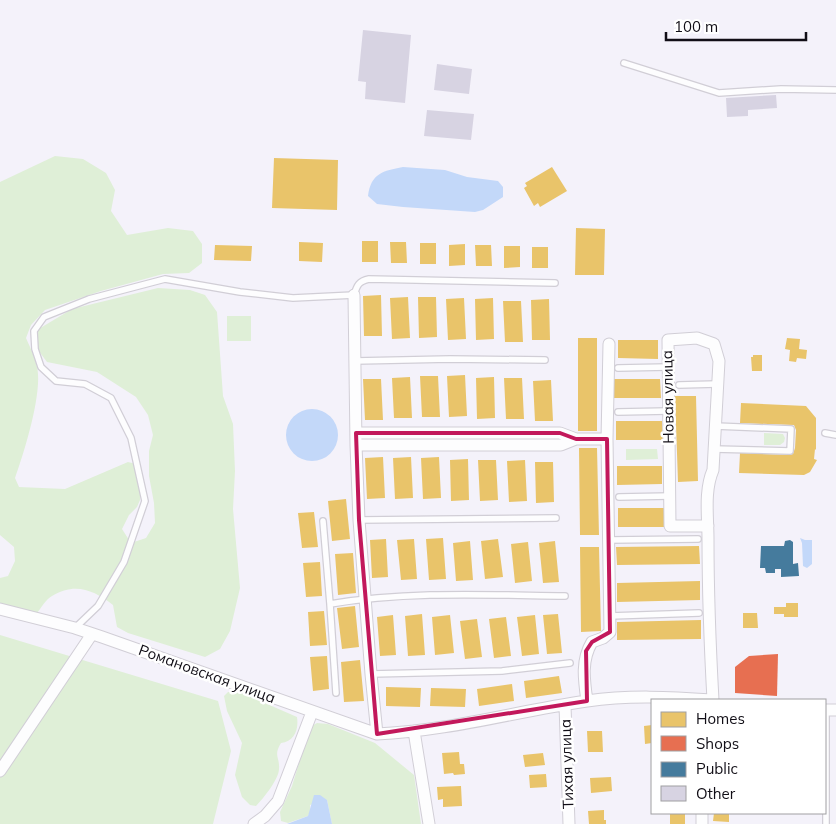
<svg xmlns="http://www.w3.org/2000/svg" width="836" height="824" viewBox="0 0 836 824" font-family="Mulish,sans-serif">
	<rect width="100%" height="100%" fill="#f4f2fa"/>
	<path fill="#dfefd7" d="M55,156L83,159L106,173L115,190L111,211L127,235L168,228L193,231L202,244V263L189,273L163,274L101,291L45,310L31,325L26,338C30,347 35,357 37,367C43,392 24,453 15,478L19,487L65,489L128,462L136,464L140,480V500L137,507L129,515L122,529L131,543L146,538L155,523L154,503L149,476V451L153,435L148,415L136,397L97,372L47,362L38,350L37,330L72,309L158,288L190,290L205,295L217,312L223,396L233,424L235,471L233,509L240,588L230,631L220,649L205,657L128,633L117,627L113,605C94,590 75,582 52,596C46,599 41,608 37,613L0,603V578L8,576L15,561L14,547L0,535V182Z
		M227,316H251V341H227Z
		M764,433L783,434L785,438L784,442L780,445H764Z
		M626,449H657L658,459L626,460Z
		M0,635L218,701L231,751L213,824H0Z
		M228,692L242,693L297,717C299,730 294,741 281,743C273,756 280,757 279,769C279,779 263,799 256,806L250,805L242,797L235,775L242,743L227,711L224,696Z
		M317,723L328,724L375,743L414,775L421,824H332L327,800L310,805V812L308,816L288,823L281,821L280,812L292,786L310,727Z"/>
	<path fill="#c3d8f9" d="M403,167L445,170L467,177L498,181L503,187V197L483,210L475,212L403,207L377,204L368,196C371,173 383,171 403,167Z
		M286 435a26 26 0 1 1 52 0a26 26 0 1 1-52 0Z
		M800,538L805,540H812V564L807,568L803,566L802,543Z
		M314,795H320L327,800L332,824H287L308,816Z"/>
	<path fill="#e9c46a" d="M274,158L338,160L337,210L272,208Z
		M552,167L567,191L540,207L538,203L534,206L524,188L527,186L525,183Z
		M576,228L605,229L604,275H575Z
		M362,241H378V262H362Z
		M299,242L323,243L322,262L299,261Z
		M390,242H406L407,263H391Z
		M420,243H436V264H420Z
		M465,244V265L449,266V245Z
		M215,245L252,246L251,261L214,260Z
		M475,245H491L492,266H476Z
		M504,246H520V267L504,268Z
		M532,247H548V268H532Z
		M381,295L382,336H364L363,296Z
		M408,297L410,338L392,339L390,298Z
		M418,297H436L437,337L419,338Z
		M464,298L466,339L448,340L446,299Z
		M493,298L494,339L476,340L475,299Z
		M549,299L550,340H532L531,300Z
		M503,301H521L523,342H505Z
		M578,338H597V431H578Z
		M787,338L800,339L799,349L807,350L806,359L797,358L796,362L789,361L790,350L785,349Z
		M618,340H658V359L618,358Z
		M753,355H762V371H752L751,357H753Z
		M465,375L467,416L449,417L447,376Z
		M420,376H438L440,417H422Z
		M410,377L412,418H394L392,378Z
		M494,377L495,418L477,419L476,378Z
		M504,378H522L524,419H506Z
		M363,379H381L383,420H365Z
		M614,379H660L661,398H614Z
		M551,380L553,421H535L533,381Z
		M675,396H696L698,481L678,482Z
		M741,403L806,406L816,418V450L815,449L814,459L817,460L810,472L804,475L739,473L740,453L790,455L793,454L795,448L796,430L794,425L740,423Z
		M616,421H662L663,440H616Z
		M579,448H597L599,535H580Z
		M383,457L385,498L367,499L365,458Z
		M411,457L413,498L395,499L393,458Z
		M439,457L441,498L423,499L421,458Z
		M468,459L469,500L451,501L450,460Z
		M478,460H496L498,500L480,501Z
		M525,460L527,501L509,502L507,461Z
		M535,462H553L554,502L536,503Z
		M617,466H662V484L617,485Z
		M346,499L350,539L332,541L328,501Z
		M618,508H664V527H618Z
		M314,512L318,547L302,548L298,513Z
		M443,538L446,579L429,580L426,539Z
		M386,539L388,577L372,578L370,540Z
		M414,539L417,579L401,580L397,540Z
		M498,539L503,577L485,579L481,541Z
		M470,541L473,580L456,581L453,543Z
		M555,541L559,582L543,583L539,543Z
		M528,542L532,581L515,583L511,544Z
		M699,546L700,564L617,565L616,547Z
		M580,547H599L601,631L581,632Z
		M353,553L356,593L338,595L335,554Z
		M320,562L322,596L306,597L303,563Z
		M700,581V600L617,602V583Z
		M786,603H798V617H784V614H774V607H786Z
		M355,606L359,647L342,649L337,608Z
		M324,611L327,645L310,646L308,612Z
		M743,613H757L758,628H743Z
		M422,614L425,655L408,656L405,616Z
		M558,614L562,653L547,654L543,615Z
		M393,615L396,655L380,656L377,617Z
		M450,615L454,653L435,655L432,617Z
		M535,615L539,654L522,656L517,617Z
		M506,617L511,656L494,658L489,619Z
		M477,619L482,657L465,659L460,621Z
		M701,620V639L617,640V622Z
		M327,656L329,689L313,691L310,657Z
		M360,660L364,701L344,702L341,662Z
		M559,676L562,693L526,698L524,681Z
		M512,684L514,701L479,706L477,689Z
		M386,687L421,688L420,707L386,706Z
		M431,688L466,689L465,707L430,706Z
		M652,725V743L645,744L644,726Z
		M587,731H602L603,752H588Z
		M459,752L460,764H464L465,774L454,775L453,773L444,774L442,753Z
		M543,753L545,765L525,767L523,755Z
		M546,774L547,787L530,788L529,775Z
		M611,777L612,791L591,793L590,778Z
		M461,786L462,806L443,807V799L438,800L437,787Z
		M604,810V820H606V824H589L588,811Z
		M670,813H685V824H670Z
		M714,813H729V822L713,821Z"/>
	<path fill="#e76f51" d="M778,654L777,696L735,693V667L749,656Z"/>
	<path fill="#457b9d" d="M790,540L793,542V564L798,563L799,576L781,577V569H775V573H766L765,568H760L761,546H784L785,541Z"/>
	<path fill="#d7d3e2" d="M363,30L411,35L405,103L365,99L366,82L358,81Z
		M437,64L472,69L469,94L434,90Z
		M776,95L777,108L748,110V116L727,117L726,98Z
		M427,110L474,114L471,140L424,136Z"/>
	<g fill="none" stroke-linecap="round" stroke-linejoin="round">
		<g stroke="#d1ced6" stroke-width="8">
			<path id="lane" d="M624,63L719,93L781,89L836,90
				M355,361L450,359L545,360
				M618,368L668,367
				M679,385L717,384
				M618,412L668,411
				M825,433L836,435
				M714,449L790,451L791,429L715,426
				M619,497L670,496
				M359,520L556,518
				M323,521L330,604C408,591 487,595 565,596
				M609,540L698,539
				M330,604L336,693
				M610,616L699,613
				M75,628L98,606L124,562L145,501L131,438L111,398L85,384L56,381L41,367L35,349L34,331L44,317L89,299L165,279L240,292L293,298L354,295C357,285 359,281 369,279L555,283
				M371,674L502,671L570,663
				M826,824V710"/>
		</g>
		<g stroke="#d1ced6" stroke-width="13">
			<path id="street" d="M354,295L356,445L359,520L371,674L377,734
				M356,433H560L576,439H607
				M356,445H561L576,439
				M708,526H670L668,340L697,338L714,344L719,361L713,470C704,491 708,516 708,539C708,593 710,646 713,700
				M0,609L75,628L102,637L377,734C448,731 517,711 587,701C628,695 671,697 712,700
				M587,701C584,680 581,660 592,642L603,638L610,632L607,439L609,344
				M565,705L569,824
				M825,710H836
				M414,731L429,824
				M0,771L92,634
				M702,813V824
				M254,824L265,816L278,801L312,712"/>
		</g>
		<use href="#lane" stroke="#fdfdfe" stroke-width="5.5"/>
		<use href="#street" stroke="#fdfdfe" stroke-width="11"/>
	</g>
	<path fill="none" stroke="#c2185b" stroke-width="4" stroke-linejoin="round" d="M356,433H560L576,439H607L610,632L592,642L586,651L587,701L377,734L359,520Z"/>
	<g text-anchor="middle" stroke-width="5" stroke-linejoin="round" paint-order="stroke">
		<g font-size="15" fill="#110e16" stroke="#fff">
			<text transform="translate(668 397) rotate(-91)" y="5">Новая улица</text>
			<text transform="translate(207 674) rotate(20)" y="5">Романовская улица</text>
			<text transform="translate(567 764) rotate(-92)" y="5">Тихая улица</text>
		</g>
	</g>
	<rect x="651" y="699" width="175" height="115" fill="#ffffff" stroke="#a09fa2"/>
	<rect x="661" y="712" width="25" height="15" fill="#e9c46a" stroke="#a09fa2"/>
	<text x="696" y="724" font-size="15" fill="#110e16">Homes</text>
	<rect x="661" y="736" width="25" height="15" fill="#e76f51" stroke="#a09fa2"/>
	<text x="696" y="749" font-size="15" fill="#110e16">Shops</text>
	<rect x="661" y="762" width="25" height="15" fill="#457b9d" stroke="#a09fa2"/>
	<text x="696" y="774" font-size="15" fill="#110e16">Public</text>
	<rect x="661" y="786" width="25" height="15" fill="#d7d3e2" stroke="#a09fa2"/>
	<text x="696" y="799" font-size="15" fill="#110e16">Other</text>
	<path d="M666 32v8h140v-8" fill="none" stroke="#110e16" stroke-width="2.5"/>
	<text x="674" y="32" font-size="15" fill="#110e16" stroke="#ffffff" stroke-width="4" paint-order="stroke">100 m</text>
</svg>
